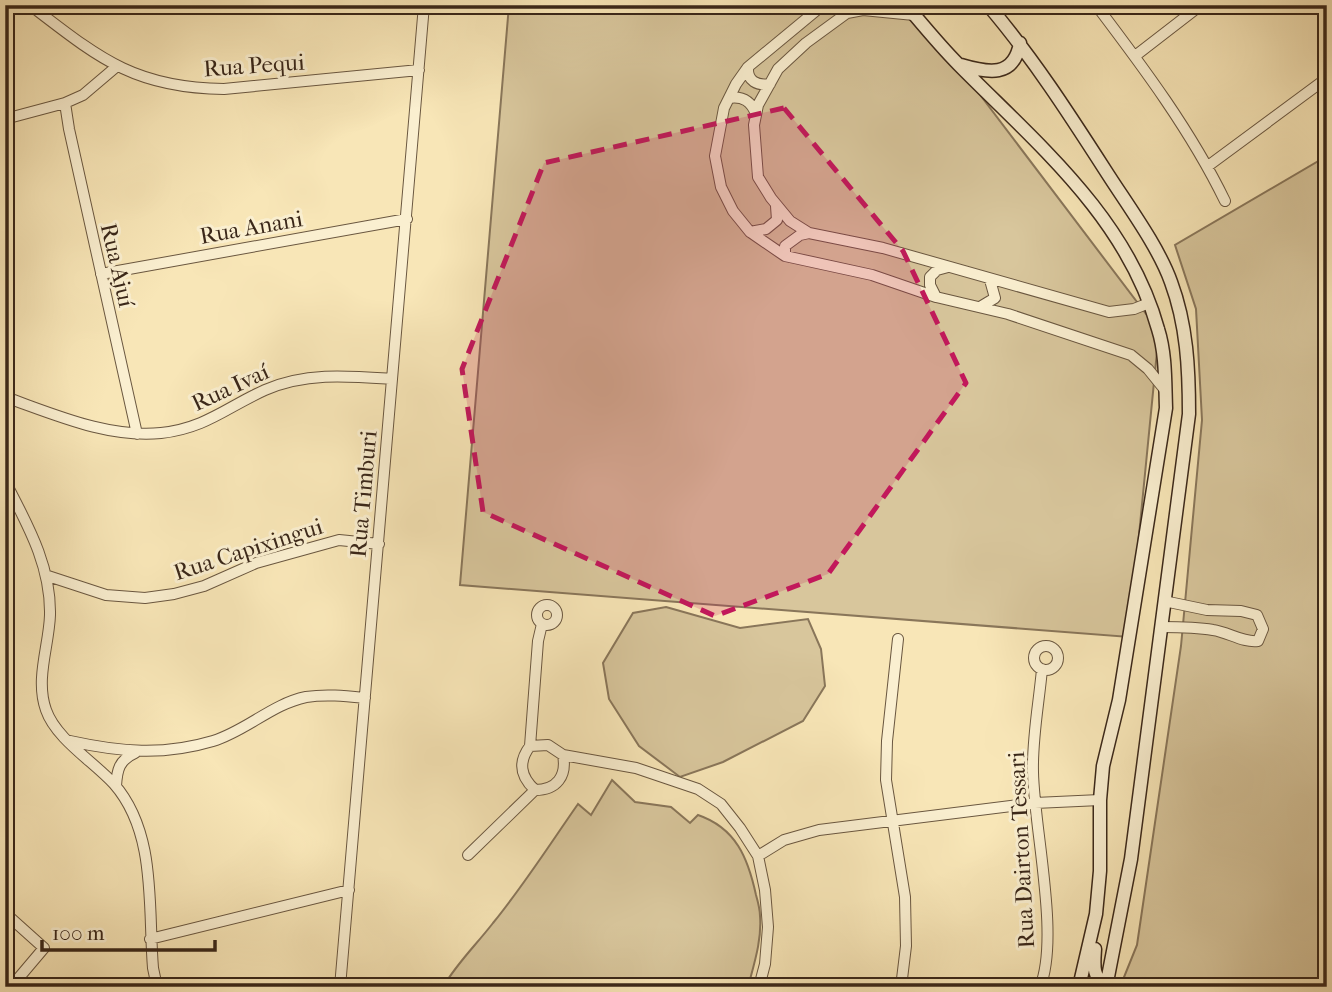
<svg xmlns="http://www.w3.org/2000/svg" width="1332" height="992" viewBox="0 0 1332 992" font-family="'IM FELL French Canon',serif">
	<rect width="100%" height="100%" fill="#f8e6b7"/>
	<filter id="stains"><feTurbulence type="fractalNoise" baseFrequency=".00286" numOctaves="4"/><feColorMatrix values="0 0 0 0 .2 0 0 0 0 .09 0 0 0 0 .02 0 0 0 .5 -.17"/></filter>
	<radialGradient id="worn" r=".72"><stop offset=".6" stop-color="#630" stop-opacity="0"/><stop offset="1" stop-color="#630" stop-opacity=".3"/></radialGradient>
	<path fill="#d8c69c" stroke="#89765a" stroke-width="2" d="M509,5H912L1159,331L1129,637L460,585Z
		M1327,156V987H1120L1137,945L1181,646L1202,420L1196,309L1175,245Z
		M5,604H13L14,682H5Z
		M666,607L740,628L808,619L821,649L825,686L803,721L723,762L680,777L639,746L609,699L603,663L633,613Z
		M612,780L635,802L671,807L690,823L698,815C736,828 748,858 756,895C758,902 760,909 760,916C762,940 754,964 748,987H443C457,963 476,945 493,923C524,885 550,844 578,804L591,815Z"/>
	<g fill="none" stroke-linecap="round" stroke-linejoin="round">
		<g stroke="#6a5740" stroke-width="12">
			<path id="street" d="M30,5C99,58 134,88 224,89L419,70
				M823,5L748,67L736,84L724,108L715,156L721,187L733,211L750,232L785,256L872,275L936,297L1008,314L1131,355L1148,369L1165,390
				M1096,5C1143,67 1191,131 1225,201
				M914,15L863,10L847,13L806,43L778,69L758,105L754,125L758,177L771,198L790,221L809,233L883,248L1109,312L1134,309L1149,303
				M1135,56L1201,5
				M748,67C747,81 757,86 770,84
				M729,98C743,96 751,101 756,114
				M65,103L69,129L137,434
				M5,119L65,103L83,95L116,67
				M1208,166L1327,78
				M750,232L766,229L777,220L776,206
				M785,256V246L800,235L809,233
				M101,274L407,219
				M936,297L930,285V277L937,270L948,267
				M980,307L995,298L990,280
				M5,397C56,415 107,438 161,433C206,428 227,407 265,390C306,372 349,376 392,379
				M5,481C27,524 51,565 50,615C49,646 35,679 46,710C56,739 94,762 114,784C157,833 148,908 153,968L157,987
				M48,576L106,595L145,598L174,594L204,586L256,563L339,540L379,544
				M537 615a10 10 0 1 1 20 0a10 10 0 1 1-20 0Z
				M542,624L538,641L530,746C518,762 520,776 535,790C557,790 567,776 563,755
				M1161,627C1178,627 1196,627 1213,630C1228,632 1243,643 1258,641L1263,629L1257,615L1241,611L1207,610L1164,601
				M898,639L887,741L886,780L905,897L906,946L901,987
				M1034 658a12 12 0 1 1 24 0a12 12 0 1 1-24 0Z
				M70,741C120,752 163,756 213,741C246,731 272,704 306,697C326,694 345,696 365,698
				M530,746L548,745L563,755L636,768L698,789L721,804L740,828L758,856L765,890L768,927L765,964L759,987
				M116,786C117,770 119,760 135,753
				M468,855L535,790
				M758,856L784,840L819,830L1035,803L1100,800
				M5,913L44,948L11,987
				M150,939L349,890
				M340,987L424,5
				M1040,987C1060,937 1034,829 1033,772C1032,738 1039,703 1042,669"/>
		</g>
		<g stroke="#3a2719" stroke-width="15">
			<path id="secondary" d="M906,5C923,25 940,46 959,65C1037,144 1127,217 1158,329C1166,354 1165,382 1166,408L1119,700L1103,766L1100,800V871L1096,914L1079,987
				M988,5C1034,59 1071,117 1109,176C1129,207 1159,248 1171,282C1187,325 1189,369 1189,414L1131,859L1106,987
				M961,65C988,73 1014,78 1020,43
				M1095,949C1094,965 1092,976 1106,987"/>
		</g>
		<use href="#street" stroke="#faefd0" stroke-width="10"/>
		<use href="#secondary" stroke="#faefd0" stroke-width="12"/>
	</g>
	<path fill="#c2185b" fill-opacity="0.2" stroke="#c2185b" stroke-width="5" stroke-dasharray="14 9" stroke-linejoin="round" d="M784,108L903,251L966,383L828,574L715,616L483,512L462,369L544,163Z"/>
	<g text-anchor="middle" stroke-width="6" stroke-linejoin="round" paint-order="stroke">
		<g font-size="23" fill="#3a2719" stroke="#faefd0">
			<text transform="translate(254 65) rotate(-4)" y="8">Rua Pequi</text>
			<text transform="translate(251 227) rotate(-10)" y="8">Rua Anani</text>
			<text transform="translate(118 265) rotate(77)" y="8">Rua Ajuí</text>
			<text transform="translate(230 387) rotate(-25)" y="8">Rua Ivaí</text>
			<text transform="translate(363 494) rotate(-85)" y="8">Rua Timburi</text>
			<text transform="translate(248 549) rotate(-18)" y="8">Rua Capixingui</text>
			<text transform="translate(1021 850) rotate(-93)" y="8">Rua Dairton Tessari</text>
		</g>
	</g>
	<rect width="1332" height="992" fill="none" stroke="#f8e6b7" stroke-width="28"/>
	<rect x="7" y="7" width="1318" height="978" fill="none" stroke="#3a2719" stroke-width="3.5"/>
	<rect x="14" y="14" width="1304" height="964" fill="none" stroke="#3a2719" stroke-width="2"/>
	<path d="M42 940v10h173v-10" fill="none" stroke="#3a2719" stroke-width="3.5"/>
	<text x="52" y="940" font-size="21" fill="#3a2719" stroke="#faefd0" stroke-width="5" paint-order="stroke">100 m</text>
	<rect width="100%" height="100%" filter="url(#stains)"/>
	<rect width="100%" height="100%" fill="url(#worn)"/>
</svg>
